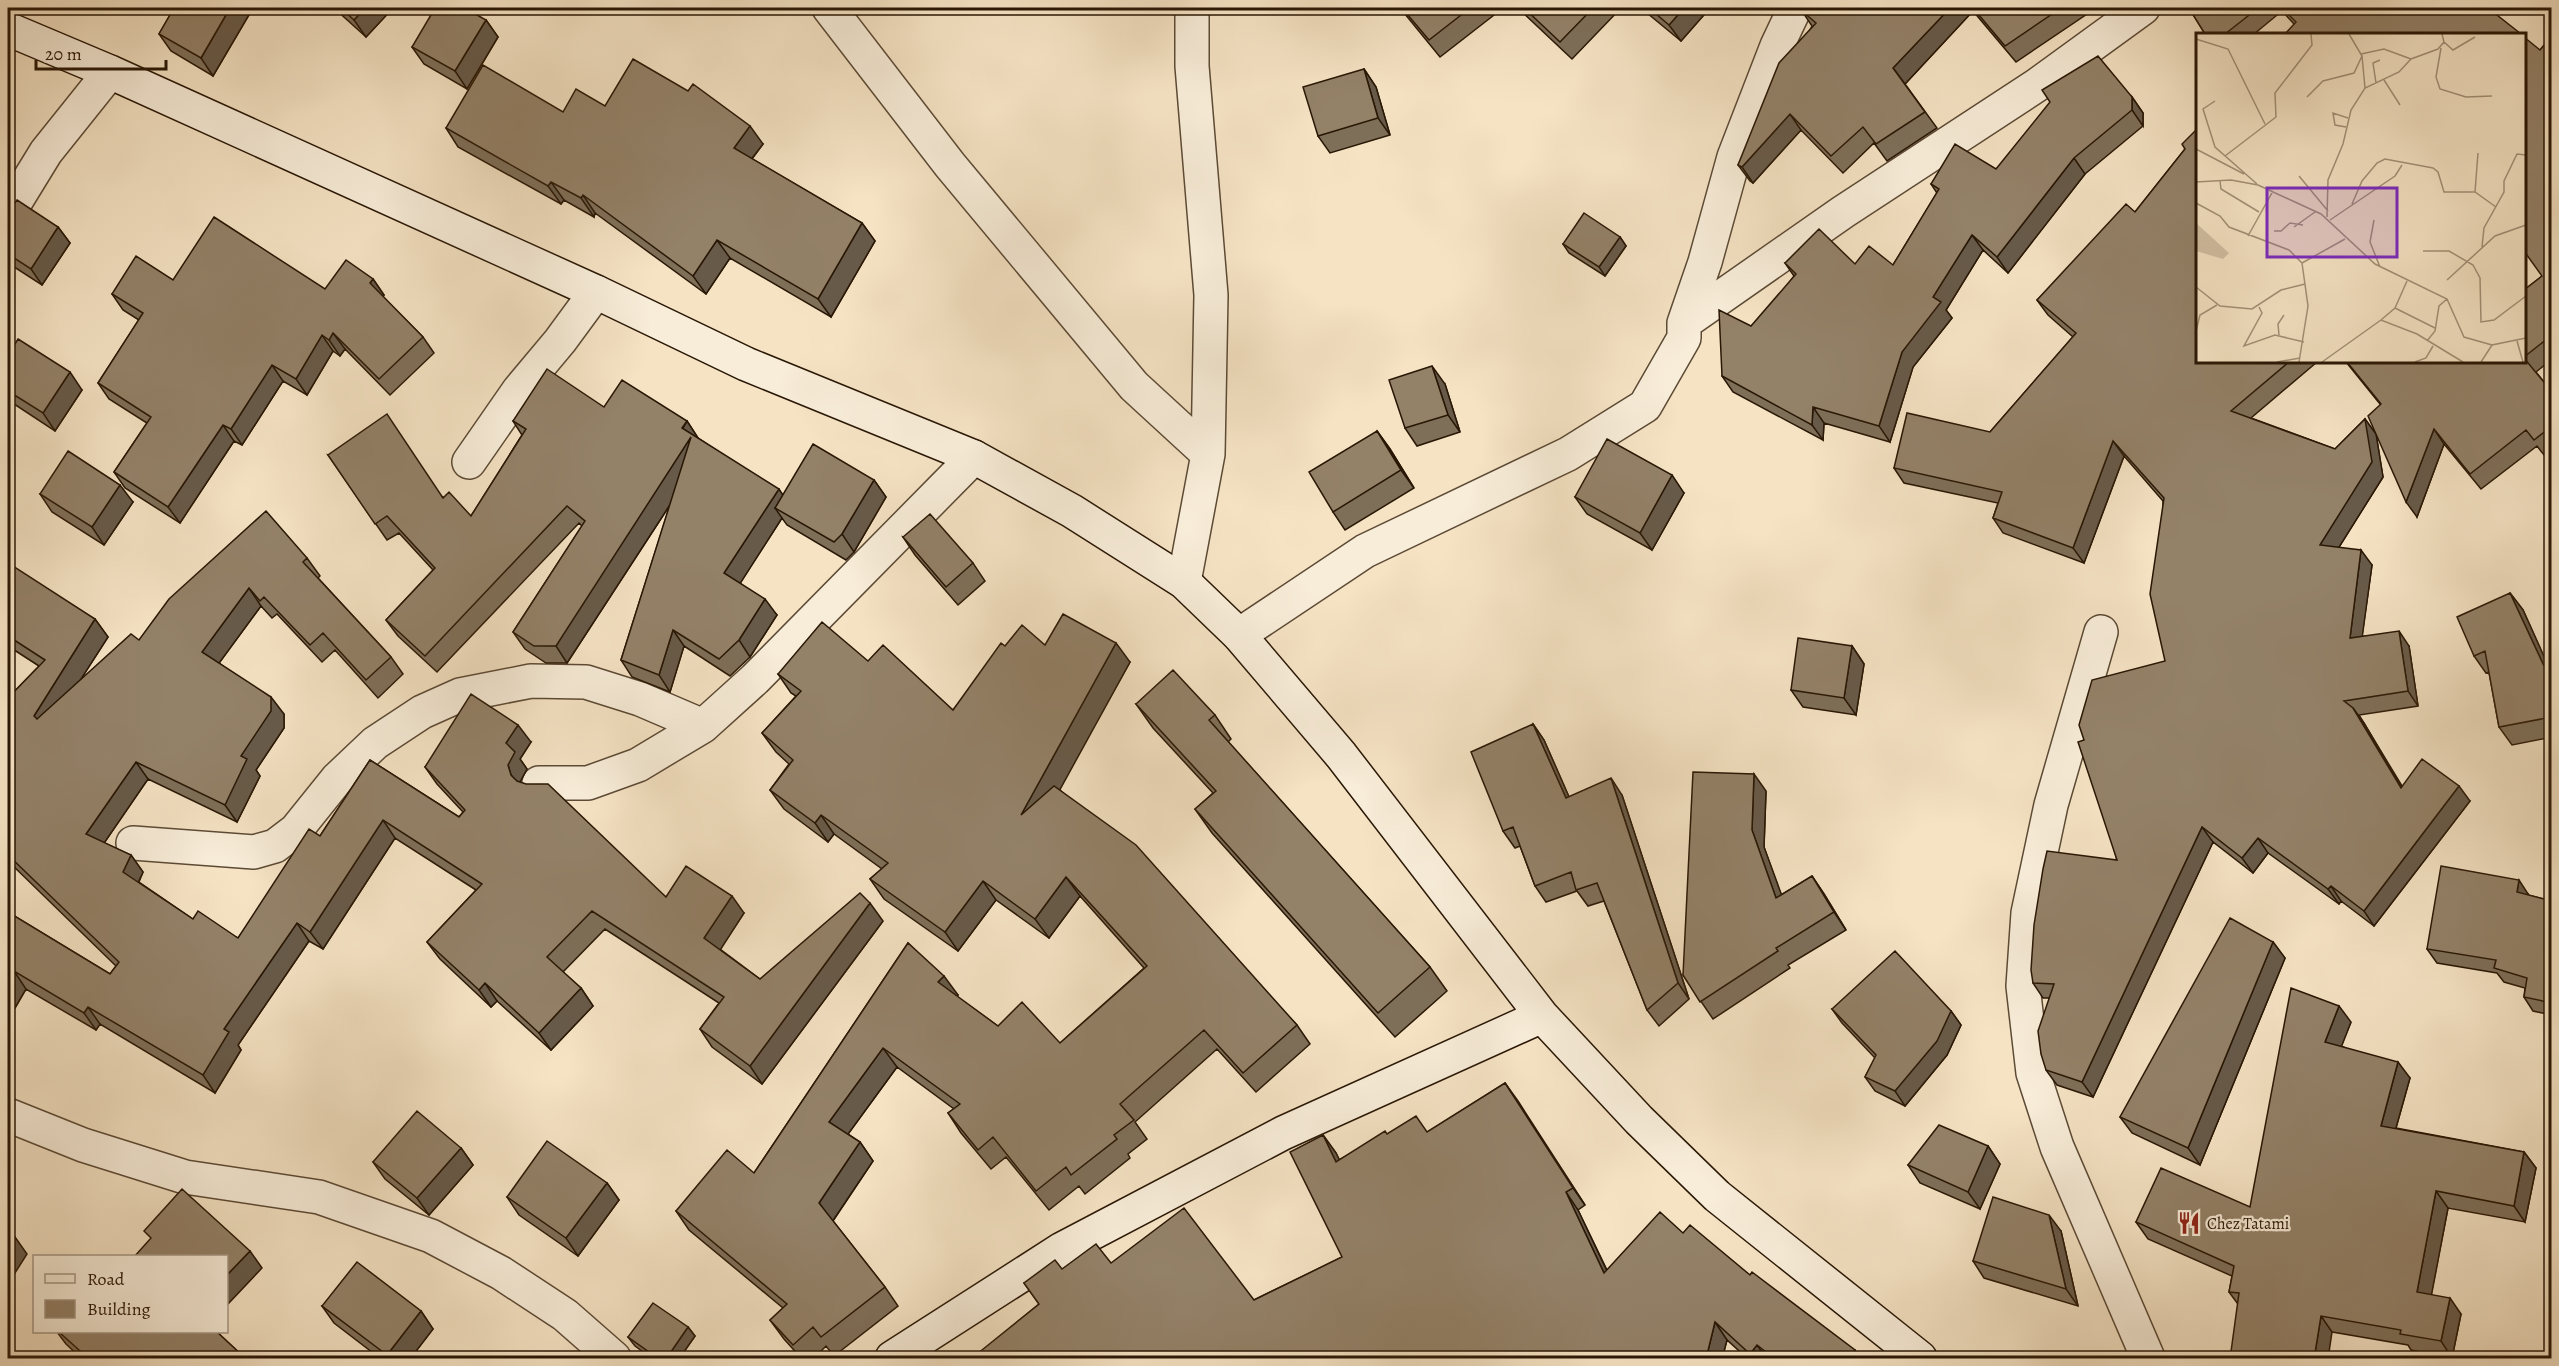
<svg xmlns="http://www.w3.org/2000/svg" width="2559" height="1366" viewBox="0 0 2559 1366" font-family="Alegreya,serif">
	<rect width="100%" height="100%" fill="#f5e3c4"/>
	<filter id="stains"><feTurbulence type="fractalNoise" baseFrequency=".00333" numOctaves="4"/><feColorMatrix values="0 0 0 0 .2 0 0 0 0 .09 0 0 0 0 .02 0 0 0 .5 -.17"/></filter>
	<radialGradient id="worn" r=".72"><stop offset=".6" stop-color="#630" stop-opacity="0"/><stop offset="1" stop-color="#630" stop-opacity=".3"/></radialGradient>
	<g fill="none" stroke-linecap="round" stroke-linejoin="round">
		<g stroke="#5c4a35" stroke-width="36">
			<path id="street" d="M829,8L950,165L1134,386L1208,454
				M8,214L46,152L110,72
				M1684,323L1843,212L2037,85L2143,8
				M469,462L519,390L560,341L596,292
				M1184,582L1208,454L1211,295L1192,66V8
				M2101,632L2051,805L2028,913L2023,986L2033,1073L2057,1147L2148,1358
				M1239,635L1365,551L1568,454L1645,406L1684,338V323L1705,262L1734,157L1777,46L1795,8
				M539,783H588L638,765L703,726L755,679L974,457
				M133,843L254,852L275,846L296,830L337,779L375,743L422,712L460,695L531,681L586,682L640,699L703,726
				M8,1115L83,1145L185,1177L319,1197L431,1236L501,1273L565,1315L614,1358"/>
		</g>
		<g stroke="#291705" stroke-width="36">
			<path id="secondary" d="M8,29L110,72L596,292L746,364L974,457L1072,511L1184,582L1239,635L1341,755L1542,1016L1639,1120L1717,1196L1920,1358
				M892,1358L1062,1249L1283,1133L1542,1016"/>
		</g>
		<use href="#street" stroke="#f8edd9" stroke-width="33"/>
		<use href="#secondary" stroke="#f8edd9" stroke-width="33"/>
	</g>
	<path fill="#7e6f59" stroke="#291705" stroke-width="1.5" d="M65,8H79L76,14Z
		M174,8H253L213,76L171,51L159,34Z
		M334,8H393L366,37Z
		M1400,8H1503L1440,57Z
		M1504,8H1515L1507,12Z
		M1518,8H1621L1572,59Z
		M1641,8H1710L1681,41Z
		M1805,8H2096L2016,62L1973,11L1905,84L1937,128L1887,161L1874,143L1843,173L1801,130L1753,183L1750,181L1738,165L1812,26L1802,11Z
		M2189,8H2488L2294,24L2282,11L2254,34H2205Z
		M486,20L498,37L467,89L424,64L412,47Z
		M2552,36V359L2536,372L2552,392V449L2544,455L2537,446L2481,489L2444,444L2417,517L2380,404L2346,362H2524V290L2542,276L2540,50Z
		M1364,69L1376,87L1390,135L1330,153L1318,136Z
		M2132,97L2143,113V126L2085,174L2008,273L1983,250L1946,310L1952,318L1913,367L1890,442L1824,423L1823,440L1733,392L1722,376L1794,276L1785,263L1893,265L1937,193L1931,184L1996,169Z
		M563,112L763,144L752,159L862,223L875,241L831,317L730,258L706,294L595,213L594,217L564,200L561,204L458,147L446,128Z
		M2185,149L2198,362H2317L2251,418L2335,449L2365,419L2376,434L2383,477L2339,547L2372,565L2362,636L2409,646L2418,706L2359,715L2402,786L2470,801L2374,926L2341,901L2339,904L2268,853L2253,873L2213,842L2093,1097L2057,1085L2046,1070L2049,998H2043L2033,983L2117,860L2084,740L2165,661L2163,501L2124,456L2084,563L2003,533L1993,518L1998,503L1904,483L1894,468L1990,432L2073,337L2048,315L2037,300L2135,212Z
		M8,212L58,227L70,243L42,285L8,263Z
		M1620,237L1626,246L1605,276L1569,253L1563,244Z
		M373,279L384,295L383,297L423,337L434,353L390,395L345,349L340,356L333,351L307,395L283,381L242,445L234,441L180,523L125,488L114,472L147,423L109,399L98,383L139,320L123,310L112,294L173,280L325,289Z
		M8,355L82,390L55,431L8,400Z
		M1445,384L1460,432L1417,446L1405,428Z
		M604,407L687,421L698,438L783,495L874,480L886,497L854,552L846,560L787,525L782,518L740,583L777,615L750,657L730,676L684,646L670,692L632,677L621,660L670,505L567,663H546L525,649L513,632L582,526L579,523L437,672L398,636L386,620L433,570L399,533L387,540L328,455L443,497L471,516L522,435L513,421Z
		M1377,431L1390,449L1414,488L1345,530L1333,512Z
		M1684,493L1652,550L1587,514L1575,497Z
		M40,494L133,502L104,545L52,512Z
		M903,537L973,563L985,581L958,605L915,555Z
		M307,558L320,576L318,578L391,657L403,674L378,698L335,650L322,662L277,614L272,618L261,606L219,663L284,714V728L256,770L260,776L237,822L148,779L104,843L131,855L143,872L139,882L193,919L238,938L320,836L370,760L459,817L463,812L437,784L425,767L531,742L520,759L527,769L520,782L666,897L744,913L720,949L760,979L883,921L762,1084L712,1047L700,1029L719,1003L605,929L563,972L581,988L593,1006L551,1050L497,1001L491,1007L440,959L427,942L476,890L395,838L323,949L309,941L238,1045L241,1050L215,1093L100,1024L96,1030L26,989L8,1020V912L110,974L116,966L8,861V698L39,666L8,646V569L95,619L108,637L80,680L139,640Z
		M2510,593L2523,610L2548,666L2552,665V737L2512,745L2499,727L2489,672L2486,673L2474,656Z
		M1045,645L1130,662L1059,789L1297,1025L1310,1044L1256,1092L1217,1049L1135,1122L1147,1139L1128,1154L1130,1158L1085,1194L1079,1186L1049,1210L1006,1157L991,1169L961,1133L948,1113L954,1109L897,1067L848,1134L860,1142L873,1161L833,1221L885,1287L898,1306L834,1356L826,1346L813,1359H802L784,1339L770,1320L783,1308L689,1230L676,1211L754,1173L908,943L958,995L956,996L998,1026L1060,1043L1144,968L1080,896L1049,938L996,900L958,951L884,899L870,879L882,869L834,834L828,842L784,809L770,790L789,764L776,752L762,733L796,696L791,693L778,674L868,661L953,710L1005,646Z
		M1852,646L1864,664L1856,715L1803,707L1791,690Z
		M1136,704L1215,715L1231,739L1228,742L1430,967L1447,991L1395,1037L1212,833L1195,809L1213,793L1153,728Z
		M1533,724L1544,740L1569,797L1622,795L1689,999L1659,1026L1647,1010L1604,901L1588,906L1577,891L1546,902L1535,886L1520,846L1515,848L1503,831Z
		M1766,791L1764,847L1781,895L1812,876L1824,894L1846,930L1788,965L1790,968L1713,1019L1683,975Z
		M2528,894V895L2552,901V1015L2533,1011L2524,997L2525,988L2504,982L2497,973L2437,963L2427,949Z
		M2273,942L2285,958L2200,1165L2132,1133L2120,1117Z
		M1832,1009L1951,1011L1961,1025L1947,1055L1905,1106L1875,1091L1865,1077L1875,1058L1842,1023Z
		M2351,1022L2341,1046L2410,1078L2396,1128L2524,1152L2536,1168L2525,1222L2448,1208L2431,1295L2461,1314L2452,1358L2411,1350L2408,1345L2332,1332L2238,1304L2229,1292L2232,1276L2148,1239L2136,1222L2250,1207Z
		M1505,1083L1585,1205L1578,1210L1607,1270L1683,1233L1750,1275L1861,1359H1748L1727,1340L1722,1359H973L1039,1304L1024,1283L1062,1269L1254,1300L1342,1257L1323,1135L1336,1153L1339,1160L1387,1134L1428,1132Z
		M1988,1146L2000,1164L1980,1209L1920,1183L1908,1165Z
		M461,1148L473,1165L429,1215L385,1179L373,1162Z
		M607,1183L619,1200L578,1256L519,1215L507,1197Z
		M2061,1231L2078,1306L1984,1278L1973,1261Z
		M322,1306L421,1311L433,1329L410,1359H381L334,1323Z
		M688,1327L695,1336L679,1359H653L635,1346L628,1337Z
		M57,1332H217L246,1359H82L66,1344Z"/>
	<path fill="#675a49" stroke="#291705" stroke-width="1.5" d="M71,8H79L76,14Z
		M230,8H253L213,76L201,58Z
		M365,8H393L366,37L354,20Z
		M1684,8H1710L1681,41L1669,25Z
		M1950,8H1971L1973,11L1905,84L1893,68Z
		M486,20L498,37L467,89L455,71Z
		M1364,69L1376,87L1390,135L1378,118Z
		M2132,97L2143,113V126L2132,110Z
		M1790,114L1801,130L1753,183L1742,167Z
		M750,126L763,144L746,166L734,148Z
		M2074,158L2085,174L2008,273L1997,257Z
		M551,182L564,200L561,204L548,186Z
		M583,195L595,213L594,217L581,198Z
		M862,223L875,241L831,317L818,299Z
		M58,227L70,243L42,285L31,269Z
		M1972,235L1983,250L1946,310L1952,318L1913,367L1890,442L1879,426L1902,352L1933,297Z
		M1620,237L1626,246L1605,276L1599,267Z
		M717,240L730,258L706,294L693,276Z
		M373,279L384,295L381,299L370,283Z
		M333,333L345,349L340,356L329,340Z
		M322,335L333,351L307,395L296,379Z
		M272,365L283,381L242,445L231,429Z
		M1432,366L1445,384L1460,432L1448,415Z
		M70,372L82,390L55,431L43,413Z
		M1813,407L1824,423L1823,440L1812,425Z
		M2365,419L2376,434L2383,477L2331,560L2320,545Z
		M687,421L698,438L703,454L567,663L556,646Z
		M223,425L234,441L180,523L168,507Z
		M2434,429L2444,444L2417,517L2406,502Z
		M1377,431L1390,449L1414,488L1401,470Z
		M2113,441L2124,456L2084,563L2073,548Z
		M1672,475L1684,493L1652,550L1640,533Z
		M874,480L886,497L854,552L842,534Z
		M120,485L133,502L104,545L92,527Z
		M779,489L790,506L775,508L782,518L736,590L724,573Z
		M2361,550L2372,565L2360,653L2350,638Z
		M249,588L261,606L214,670L202,652Z
		M2510,593L2523,610L2552,674L2544,666Z
		M765,599L777,615L750,657L739,640Z
		M95,619L108,637L46,734L34,716Z
		M673,630L684,646L670,692L659,675Z
		M2399,631L2409,646L2418,706L2408,691Z
		M1116,643L1130,662L1035,835L1021,815Z
		M1852,646L1864,664L1856,715L1844,698Z
		M271,697L284,714V728L256,770L260,776L237,822L225,805L241,756Z
		M2353,708L2364,723L2411,803L2401,788Z
		M1533,724L1544,740L1577,815L1566,798Z
		M518,725L531,742L520,759L527,769L520,782L523,793L511,775L508,765L506,743Z
		M136,762L148,779L98,852L86,834Z
		M1754,774L1766,791L1764,847L1789,915L1776,898L1752,830Z
		M1611,778L1622,795L1689,999L1678,983Z
		M2459,786L2470,801L2374,926L2364,911Z
		M821,815L834,834L828,842L815,823Z
		M383,820L395,838L323,949L310,932Z
		M2202,827L2213,842L2093,1097L2082,1082Z
		M2258,838L2268,853L2253,873L2242,858Z
		M131,855L143,872L135,889L123,872Z
		M1812,876L1824,894L1846,930L1834,912Z
		M1066,877L1080,896L1049,938L1035,919Z
		M2519,880L2528,894L2526,905L2517,892Z
		M983,881L996,900L958,951L945,932Z
		M2331,886L2341,901L2339,904L2328,889Z
		M732,896L744,913L717,955L704,938Z
		M870,903L883,921L762,1084L750,1066Z
		M297,923L309,941L238,1045L241,1050L215,1093L203,1075L224,1029Z
		M2273,942L2285,958L2200,1165L2188,1148Z
		M14,971L26,989L8,1020V982Z
		M944,976L958,995L951,1002L938,982Z
		M485,983L497,1001L491,1007L479,990Z
		M581,988L593,1006L551,1050L539,1033Z
		M2339,1006L2351,1022L2337,1058L2325,1042Z
		M88,1007L100,1024L96,1030L84,1013Z
		M1951,1011L1961,1025L1947,1055L1905,1106L1895,1091Z
		M883,1048L897,1067L843,1141L829,1122Z
		M2398,1062L2410,1078L2392,1142L2381,1126Z
		M1505,1083L1518,1101L1585,1205L1573,1188Z
		M1323,1135L1336,1153L1349,1179L1336,1162Z
		M860,1142L873,1161L832,1222L819,1203Z
		M1988,1146L2000,1164L1980,1209L1968,1192Z
		M461,1148L473,1165L429,1215L417,1198Z
		M2524,1152L2536,1168L2525,1222L2514,1206Z
		M607,1183L619,1200L578,1256L566,1238Z
		M2436,1191L2448,1208L2429,1308L2417,1292Z
		M1566,1192L1578,1210L1616,1290L1604,1273Z
		M2049,1215L2061,1231L2078,1306L2066,1289Z
		M15,1237L27,1254L8,1284V1248Z
		M250,1251L262,1268L226,1306V1276Z
		M2450,1298L2461,1314L2452,1358L2441,1341Z
		M421,1311L433,1329L410,1359H389L387,1355Z
		M2321,1316L2332,1332L2328,1359H2314Z
		M1715,1322L1727,1340L1722,1359H1706Z
		M688,1327L695,1336L679,1359H666Z
		M1757,1345L1767,1359H1753L1750,1354Z
		M1855,1350L1861,1359H1849Z"/>
	<path fill="#938168" stroke="#291705" stroke-width="1.5" d="M174,8H230L201,58L159,34Z
		M341,8H365L354,20Z
		M435,8H465L486,20L455,71L412,47Z
		M1402,8H1470L1429,40Z
		M1524,8H1593L1560,42Z
		M1649,8H1684L1669,25Z
		M1805,8H1950L1893,68L1925,112L1876,144L1863,127L1831,156L1790,114L1742,167L1738,165L1779,63L1816,23L1802,11Z
		M1973,8H2061L2005,46Z
		M2189,8H2258L2225,34H2205Z
		M2282,8H2488L2521,34H2285L2296,22Z
		M2552,36V335L2524,357V290L2542,276L2524,251V37L2540,50Z
		M2098,56L2132,97V110L2074,158L1997,257L1972,235L1933,297L1941,302L1902,352L1879,426L1813,407L1812,425L1722,376L1719,310L1751,326L1796,274L1785,263L1819,229L1855,264L1869,246L1893,265L1939,189L1931,184L1955,144L1996,169L2050,102L2042,90Z
		M633,59L688,91L693,84L750,126L734,148L862,223L818,299L717,240L693,276L583,195L581,198L551,182L548,186L446,128L483,65L563,112L576,89L605,106Z
		M1364,69L1378,118L1318,136L1303,87Z
		M2198,128V362H2289L2231,411L2335,449L2365,419L2372,462L2320,545L2361,550L2350,638L2399,631L2408,691L2344,701L2353,708L2401,788L2422,759L2459,786L2364,911L2331,886L2328,889L2258,838L2242,858L2202,827L2082,1082L2046,1070L2041,1054L2038,1031L2054,984L2033,983L2031,970L2034,925L2043,869L2047,851L2117,860L2078,742L2084,740L2079,725L2092,680L2165,661L2150,594L2164,498L2113,441L2073,548L1993,518L2002,492L1894,468L1907,413L1990,432L2076,333L2037,300L2126,204L2135,212L2185,149L2182,144Z
		M17,200L58,227L31,269L8,254V212Z
		M1584,213L1620,237L1599,267L1563,244Z
		M214,217L325,289L346,260L373,279L370,283L423,337L379,379L333,333L329,340L322,335L296,379L272,365L231,429L223,425L168,507L114,472L151,417L98,383L143,313L112,294L136,256L173,280Z
		M18,339L70,372L43,413L8,391V355Z
		M2524,358L2552,392V426L2534,440L2526,430L2470,474L2434,429L2406,502L2368,416L2381,404L2347,362H2524Z
		M1432,366L1448,415L1405,428L1389,380Z
		M547,369L604,407L622,380L687,421L682,428L779,489L724,573L765,599L739,640L719,659L673,630L659,675L621,660L691,437L556,646H534L513,632L585,521L567,506L425,656L386,620L435,568L387,516L375,524L328,455L387,414L443,498L449,492L471,516L526,429L513,421Z
		M1377,431L1401,470L1333,512L1309,472Z
		M1607,439L1672,475L1640,533L1575,497Z
		M813,444L874,480L842,534L834,542L775,508Z
		M68,451L120,485L92,527L40,494Z
		M266,511L307,558L303,562L391,657L366,680L323,633L310,645L264,597L260,601L249,588L202,652L271,697V711L241,756L247,759L225,805L136,762L86,834L131,855L123,872L193,919L198,911L238,938L309,829L320,836L370,760L459,817L465,810L425,767L471,694L518,725L506,743L515,752L508,765L511,775L517,781L526,784H548L666,897L686,866L732,896L704,938L760,979L860,893L870,903L750,1066L700,1029L724,997L592,911L547,957L581,988L539,1033L485,983L479,990L427,942L482,884L383,820L310,932L297,923L224,1029L229,1032L203,1075L88,1007L84,1013L14,971L8,982V912L110,974L119,962L8,855V698L45,660L8,636V569L10,564L95,619L34,716L37,719L131,634L139,640L169,599Z
		M930,514L973,563L946,587L903,537Z
		M2510,593L2544,666L2552,665V717L2499,727L2485,651L2474,656L2457,617Z
		M1063,614L1116,643L1021,815L1054,786L1136,845L1297,1025L1243,1073L1204,1030L1120,1104L1134,1120L1114,1135L1117,1139L1071,1175L1066,1167L1036,1191L993,1137L978,1150L948,1113L960,1104L883,1048L829,1122L860,1142L819,1203L885,1287L821,1337L813,1327L793,1345L770,1320L787,1304L676,1211L727,1150L754,1173L908,943L944,976L938,982L998,1026L1022,1002L1060,1043L1147,966L1066,877L1035,919L983,881L945,932L870,879L888,863L821,815L815,823L770,790L793,760L762,733L801,691L778,674L822,622L868,661L883,645L953,710L1001,643L1005,646L1022,625L1045,645Z
		M1798,638L1852,646L1844,698L1791,690Z
		M1173,670L1215,715L1209,720L1430,967L1378,1013L1195,809L1216,791L1136,704Z
		M1533,724L1566,798L1611,778L1678,983L1647,1010L1597,883L1576,890L1571,872L1535,886L1513,827L1503,831L1471,752Z
		M1693,772L1754,774L1752,830L1776,898L1812,876L1834,912L1776,948L1778,951L1700,1002L1683,975Z
		M2441,866L2519,880L2517,892L2552,901V1003L2524,997L2527,978L2494,968L2496,960L2427,949Z
		M2230,918L2273,942L2188,1148L2120,1117Z
		M1895,951L1951,1011L1937,1041L1895,1091L1865,1077L1876,1055L1832,1009Z
		M2291,988L2339,1006L2325,1042L2398,1062L2381,1126L2524,1152L2514,1206L2436,1191L2417,1292L2450,1298L2441,1341L2400,1334L2401,1330L2321,1316L2314,1359H2230L2239,1293L2229,1292L2234,1266L2136,1222L2161,1168L2250,1207Z
		M1505,1083L1573,1188L1566,1192L1604,1273L1660,1212L1683,1233L1690,1225L1750,1275L1752,1272L1855,1350L1849,1359H1775L1757,1345L1750,1354L1715,1322L1706,1359H1504L1503,1353L1455,1359H974L972,1358L1039,1304L1024,1283L1055,1260L1062,1269L1096,1244L1111,1263L1184,1208L1254,1300L1342,1257L1290,1152L1323,1135L1336,1162L1385,1131L1387,1134L1416,1116L1427,1132Z
		M417,1111L461,1148L417,1198L373,1162Z
		M1939,1125L1988,1146L1968,1192L1908,1165Z
		M547,1141L607,1183L566,1238L507,1197Z
		M182,1189L250,1251L226,1276V1257H134L151,1238L144,1231Z
		M1993,1197L2049,1215L2066,1289L1973,1261Z
		M8,1232L15,1237L8,1248Z
		M357,1262L421,1311L387,1355L322,1306Z
		M653,1303L688,1327L666,1359H659L628,1337Z
		M59,1332H217L246,1359H89Z"/>
	<defs>
		<g id="restaurant-bare" transform="scale(1.8)"><path d="M-5-6h1v4h1v-4h1v4h1v-4h1v5L-1.5 .5V6h-2V.5L-5-1ZM5-6V6H3V1.5H1.5Q1.5-4 5-6Z" fill="#8f2418" stroke="#f8edd9" stroke-width="2.5" paint-order="stroke"/></g>
	</defs>
	<g fill-rule="evenodd">
		<use href="#restaurant-bare" x="2189" y="1223"/>
	</g>
	<g text-anchor="middle" stroke-width="4.5" stroke-linejoin="round" paint-order="stroke">
		<g font-size="16" fill="#291705" stroke="#f8edd9" text-anchor="start">
			<text x="2207" y="1229">Chez Tatami</text>
		</g>
	</g>
	<g transform="translate(2196 33)">
		<rect width="330" height="330" fill="#f5e3c4"/>
		<path d="M0,190L33,220L27,226L0,218Z" fill="#d2c0a4"/>
		<path fill="none" stroke="#a39178" stroke-width="1.5" d="M153,1L166,23L169,55M0,6L32,16L69,91M248,9L257,17L279,4M245,15L240,44L244,56L270,64L296,63M165,21L188,16L215,26M188,47L204,72M180,50L177,30L184,27M111,64L127,48L158,40L166,23M19,68L7,76L19,114L61,151M150,94L139,92L137,80L152,85M0,116L48,141M29,123L80,84L79,60L116,12L115,1M103,143L132,178M24,148L25,156L63,179M0,149L35,147L62,152L125,181L179,231L251,266L268,304L296,312M279,159L282,120M0,170L24,183L33,194L93,217L106,230M156,171L166,148L181,130L189,126L237,135L242,139L248,159H279L300,174M131,184L132,147L147,111L155,77L169,55L203,39L215,26L242,16L248,9L246,1M134,187L199,143L206,132M178,187L174,209L184,234M98,194L119,179M78,198H85L94,190L107,192M52,203L77,158M286,214L288,195L308,159V148L321,121L330,122M227,218H253L277,232L284,245L285,289L298,287L330,263M251,247L299,203L330,192M0,254L24,273L56,276L85,257L109,251M63,274L66,280L48,313L79,302L108,309M199,275L239,295M185,287L199,275L211,248M0,298L4,282L21,272M83,302L82,291L88,282M231,308L239,298L243,273L251,266M321,308L327,329M81,329L104,325M103,329L112,273L106,230L149,206M126,329L185,287L221,301L267,329M219,329L230,325L237,313M285,329L296,312L330,305"/>
		<path fill="#7b2cbf" fill-opacity="0.15" stroke="#7b2cbf" stroke-width="3" d="M71,155H201V224H71Z"/>
		<rect width="330" height="330" fill="none" stroke="#291705" stroke-width="3"/>
	</g>
	<rect width="2559" height="1366" fill="none" stroke="#f5e3c4" stroke-width="30"/>
	<rect x="9" y="9" width="2541" height="1348" fill="none" stroke="#291705" stroke-width="3"/>
	<rect x="15" y="15" width="2529" height="1336" fill="none" stroke="#291705" stroke-width="1.5"/>
	<rect x="33" y="1255" width="195" height="78" fill="#f8edd9" stroke="#a59784" stroke-width="1.5"/>
	<rect x="45" y="1274" width="30" height="9" fill="#f8edd9" stroke="#a59784" stroke-width="1.5"/>
	<text x="87" y="1285" font-size="18" fill="#291705">Road</text>
	<rect x="45" y="1300" width="30" height="18" fill="#938168" stroke="#a59784" stroke-width="1.5"/>
	<text x="87" y="1315" font-size="18" fill="#291705">Building</text>
	<path d="M36 60v9h130v-9" fill="none" stroke="#291705" stroke-width="3"/>
	<text x="45" y="60" font-size="18" fill="#291705" stroke="#f8edd9" stroke-width="4.5" paint-order="stroke">20 m</text>
	<rect width="100%" height="100%" filter="url(#stains)"/>
	<rect width="100%" height="100%" fill="url(#worn)"/>
</svg>
